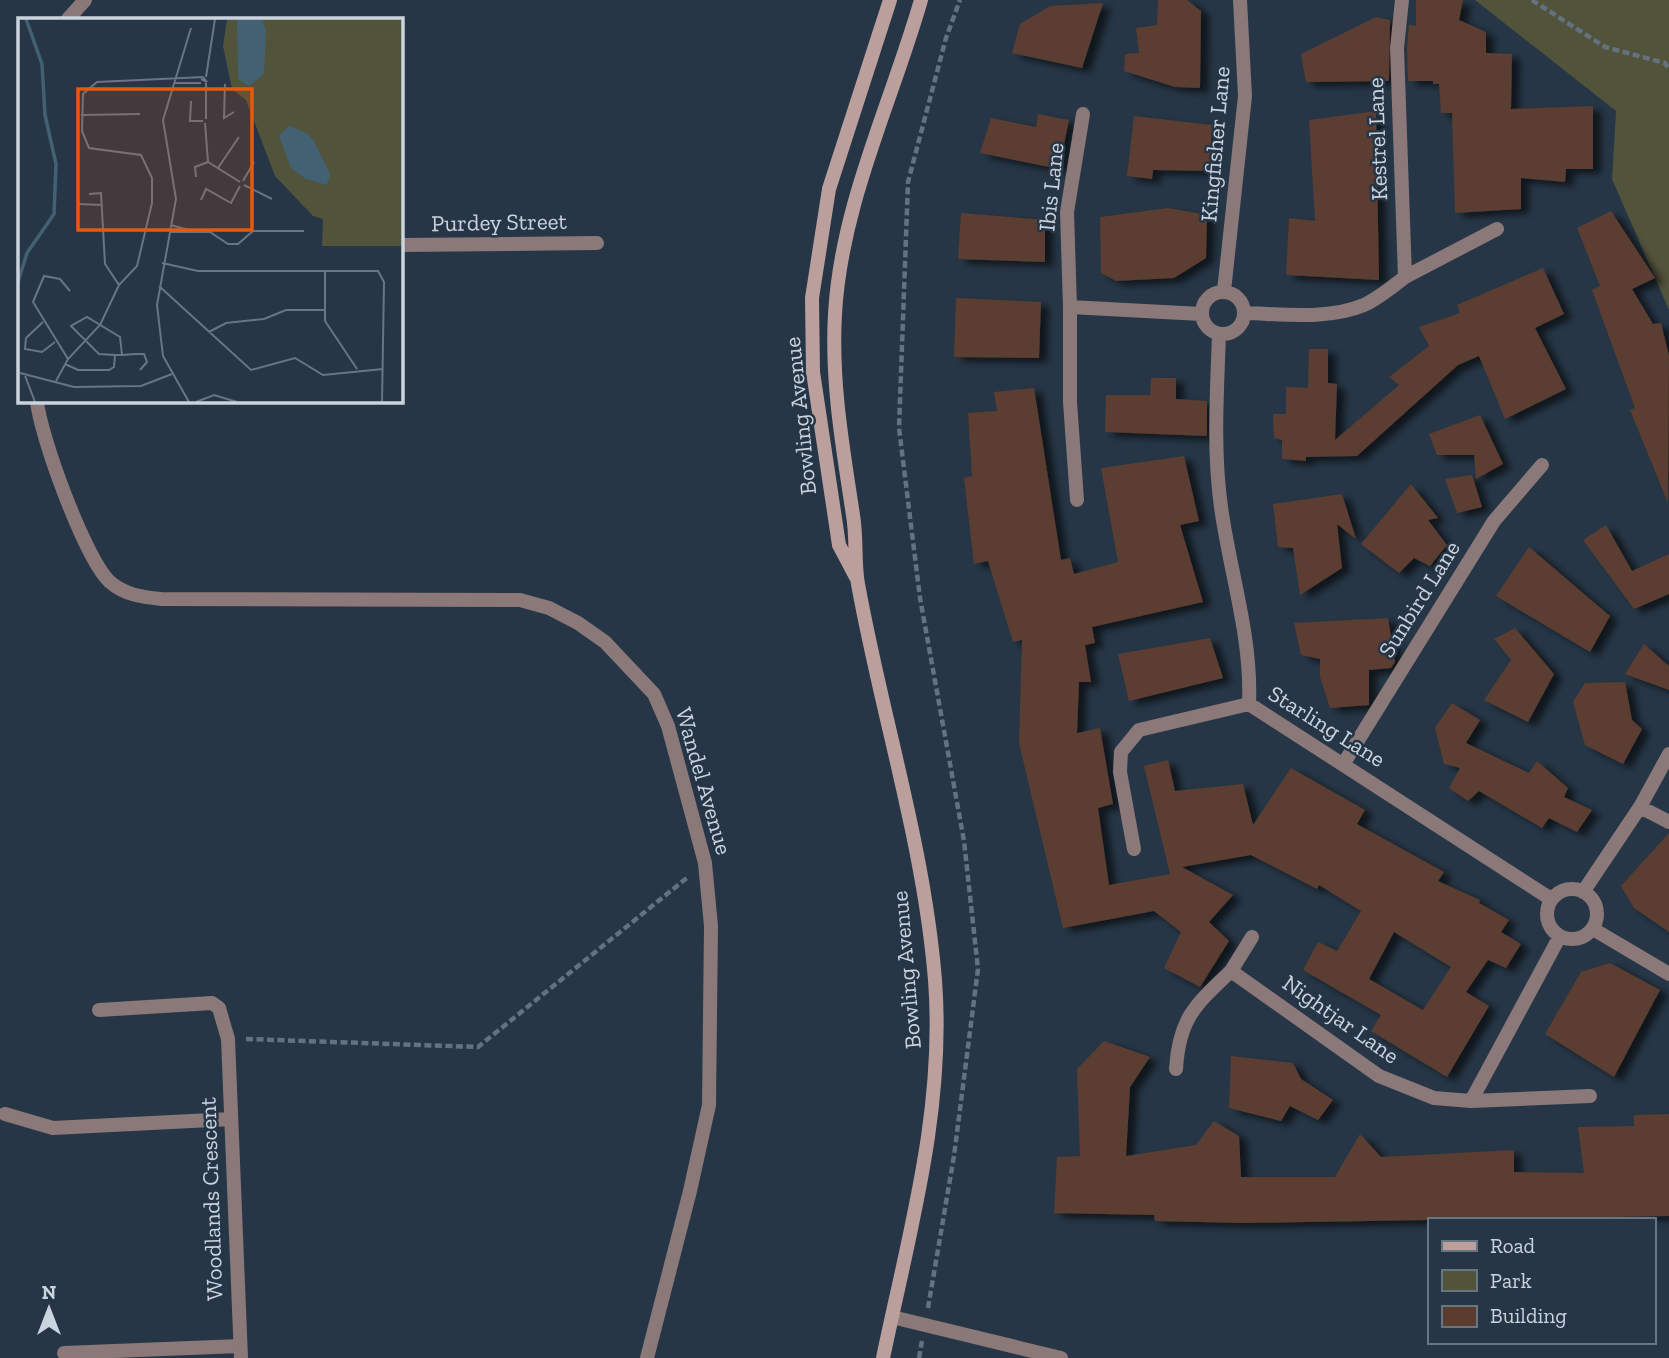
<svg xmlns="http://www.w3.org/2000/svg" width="1669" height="1358" viewBox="0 0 1669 1358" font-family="'Zilla Slab',serif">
	<defs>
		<filter id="shadow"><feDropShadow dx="8" dy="4.5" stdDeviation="3.5" flood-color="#0009"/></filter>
	</defs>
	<rect width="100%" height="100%" fill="#263646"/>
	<path fill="#51533b" d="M1475,0H1669V310L1612,179L1616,111Z"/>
	<path fill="#5b3d30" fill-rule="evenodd" filter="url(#shadow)" d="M1158,0H1187L1201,11L1200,88L1175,87L1124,71L1125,54L1139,53L1136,28L1157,25Z
		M1416,0H1463L1459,20L1486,32V53L1512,54L1511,109L1593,106V169H1566L1565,182L1521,178V209L1455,213L1452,113H1441L1439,84H1433V81H1408L1407,48L1409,25L1416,26Z
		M1103,3L1082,68L1012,53L1020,24L1050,6Z
		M1376,17L1390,20L1389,81L1306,82L1301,54Z
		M1376,111L1379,280L1286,275L1289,218L1315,221L1309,120Z
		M1038,114L1069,120L1059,169L980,153L991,118L1036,127Z
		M1134,116L1212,125L1210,171L1153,170L1152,179L1127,176Z
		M1168,208L1207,215L1206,258L1174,278L1116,281L1101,273L1100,217Z
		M1611,211L1655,278L1632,289L1653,324L1661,323L1669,356L1668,503L1630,410L1635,408L1592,290L1600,286L1577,228Z
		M961,213L1045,220V262L958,259Z
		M1543,268L1564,314L1535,328L1566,389L1505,419L1479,356L1458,365L1357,456L1306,457V461L1282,459V440L1274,438L1273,414H1286V387L1308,388L1309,349H1328V383L1337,384L1335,440L1399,385L1389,377L1429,346L1419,327L1460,313L1457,305Z
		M956,298L1041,302L1039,358L954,357Z
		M1151,378H1176V399L1207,401V436L1105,432L1106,395H1150Z
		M1034,388L1061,560L1070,558L1074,574L1118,562L1101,468L1184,456L1199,521L1180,525L1203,602L1092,627L1095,643L1085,645L1091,682H1079L1077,733L1100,728L1113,804L1098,808L1109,885L1170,874L1144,766L1168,760L1175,791L1243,784L1253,825L1291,768L1365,810L1357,824L1444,872L1438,881L1480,900L1479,903L1509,920L1501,932L1521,944L1506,968L1488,960L1466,992L1489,1006L1447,1077L1371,1031L1381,1015L1303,970L1318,942L1337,951L1361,911L1319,885L1317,889L1251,855L1182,867L1233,895L1209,922L1229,941L1200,987L1164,968L1181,932L1154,911L1063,928L1019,743L1022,640L1013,642L988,561L974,564L964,478L972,476L968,413L997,411L994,392ZM1394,932L1451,967L1423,1010L1369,979Z
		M1480,415L1503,464L1476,479L1474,455H1437L1429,434Z
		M1472,475L1482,507L1457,513L1445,479Z
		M1411,484L1438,518L1428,520L1447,545L1430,566L1414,558L1399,573L1361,544Z
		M1342,494L1356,539L1337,524L1342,568L1300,595L1293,548L1278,547L1273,504Z
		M1606,525L1632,571L1669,554V594L1634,609L1583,540Z
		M1529,547L1610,616L1590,652L1496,596Z
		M1388,618L1395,662L1391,668L1369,670V705L1330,708L1320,677V659L1301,655L1294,623Z
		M1515,628L1554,674L1528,722L1484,700L1511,660L1494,639Z
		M1210,638L1223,678L1129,701L1118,654Z
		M1644,644L1669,666V690L1625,674Z
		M1625,682L1632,720L1642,729L1623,764L1585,745L1573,702L1585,683Z
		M1452,703L1480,720L1466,743L1529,773L1537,761L1568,788L1564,797L1592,810L1577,832L1549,818L1542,828L1479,791L1468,801L1449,788L1460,768L1444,764L1435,728Z
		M1669,833V932L1634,908L1621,886Z
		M1610,963L1660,990L1614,1077L1545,1034L1581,972Z
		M1104,1041L1150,1057L1130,1087L1126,1156L1196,1145L1214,1121L1239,1136L1241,1177H1335L1360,1134L1381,1157L1514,1150V1172L1584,1173L1578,1127L1634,1126V1115L1669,1114V1216L1243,1223L1155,1221L1154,1215L1054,1213L1057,1157L1080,1156L1077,1069Z
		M1231,1056L1293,1063L1301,1079L1333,1100L1318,1120L1290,1106L1281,1121L1229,1108Z"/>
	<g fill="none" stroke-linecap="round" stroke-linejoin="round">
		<path stroke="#647280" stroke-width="4.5" stroke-dasharray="7 3.5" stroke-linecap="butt" d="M1532,0L1605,47L1665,63L1669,69
			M246,1039L478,1047L688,877
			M928,1308L954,1156L978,969L964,841L920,598L899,428L908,182L946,38L960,0
			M919,1358L922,1341"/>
		<path stroke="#8a7978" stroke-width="14" d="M64,1353L240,1346"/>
		<path stroke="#8a7978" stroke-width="14" d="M1402,0L1397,48L1405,277L1497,229
			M68,19L85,0
			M1083,114L1067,212L1070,307L1201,314
			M401,245L597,243
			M1224,291L1245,96L1240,0
			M1202 313a21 21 0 1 1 42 0a21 21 0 1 1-42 0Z
			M1070,307V402L1077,500
			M1245,313C1283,314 1328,320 1364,305C1379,298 1392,287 1405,277
			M1219,335C1217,392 1213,450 1221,507C1230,573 1252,637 1249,704L1551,899
			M37,401C40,435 85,559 110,582C125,595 142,597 161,599L520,600L549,608L578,623L605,642L654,694L668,726L705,863L711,926L709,1105L690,1191L647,1358
			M1344,763L1494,521L1542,465
			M1640,807L1669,822
			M1134,849L1120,772L1121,752L1139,730L1249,704
			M1547 914a25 25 0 1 1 50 0a25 25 0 1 1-50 0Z
			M1583,892L1640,807L1669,754
			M1593,929L1669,974
			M1231,971L1252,937
			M99,1010L212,1003L219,1008L228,1039L241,1358
			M1176,1069C1179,1018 1196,1004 1231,971L1379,1076L1434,1098L1471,1101L1560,936
			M1471,1101L1590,1096
			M5,1114L53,1128L231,1119
			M892,1317L1061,1358"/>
		<path stroke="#ba9f9d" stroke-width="14" d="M857,579L839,545L813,372L812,298L829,189L890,0
			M883,1358C909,1233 945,1110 935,980C924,845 882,717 858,584C854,562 857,538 853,515C843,449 831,382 835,314C841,205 891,104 921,0"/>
	</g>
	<g text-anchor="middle" stroke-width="5" stroke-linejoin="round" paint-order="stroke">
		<g font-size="23" fill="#cad4df" stroke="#263646">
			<text transform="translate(1377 139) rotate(-92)" y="8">Kestrel Lane</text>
			<text transform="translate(1215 144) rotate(-85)" y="8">Kingfisher Lane</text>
			<text transform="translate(1051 187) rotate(-84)" y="8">Ibis Lane</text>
			<text transform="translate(499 222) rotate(-1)" y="8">Purdey Street</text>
			<text transform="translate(800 416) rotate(-96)" y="8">Bowling Avenue</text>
			<text transform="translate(1419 599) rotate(-58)" y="8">Sunbird Lane</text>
			<text transform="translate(1327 726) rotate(32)" y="8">Starling Lane</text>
			<text transform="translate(704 781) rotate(74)" y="8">Wandel Avenue</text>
			<text transform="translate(906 970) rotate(-95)" y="8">Bowling Avenue</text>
			<text transform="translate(1341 1019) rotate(35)" y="8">Nightjar Lane</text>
			<text transform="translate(211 1199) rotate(-92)" y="8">Woodlands Crescent</text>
		</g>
	</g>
	<g transform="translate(18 18)">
		<rect width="385" height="385" fill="#263646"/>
		<path d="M209,1H385V228H304L305,201L295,198L257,158L228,82L214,71L205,28Z" fill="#51533b"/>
		<path d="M219,1H244L248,13L246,56L231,68L220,61ZM271,108L289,115L296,123L312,156L309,167L288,161L273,150L261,118Z" fill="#426274"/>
		<path fill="none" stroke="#426274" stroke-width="3.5" d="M0,264L9,235L36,196L38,146L27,97L24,46L8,1"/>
		<path fill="none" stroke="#687583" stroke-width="2" d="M188,59L197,1M156,65H183M207,66L206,100L216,94M173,83L172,103H185M63,97L122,96M188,101V65M187,105L190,144L222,164M200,150L221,119M178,159L177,149L190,144M225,163L236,144M226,167L254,181M71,176L83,175L87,246L101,267M183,182L188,171L213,185L222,168M61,186L84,187M153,207L174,213M152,214H192L210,226H220L235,213H286M144,245L180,253H360L366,264L364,384M307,252V303L339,351M141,268L233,352L277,340L305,357L365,351M25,304L8,320L7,331L24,334L37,324M191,314L208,305L246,301L268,292H307M104,337L102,319L69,299L53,308L81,336L97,337H104L118,336H126L129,344L122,352M50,341L15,284L26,258L42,261L52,273M47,346L60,352H91L96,349L97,337M2,355L56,369L123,368L154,356M6,355L17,384M38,363L50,341L82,307L101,267L119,248L134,185V160L123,137L71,130L64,113L65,76L79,64L185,59L189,64L183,61M171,384L145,338L139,287L158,181L145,102L173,10M178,384L196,377L219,384"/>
		<path fill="#e8590c" fill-opacity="0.15" stroke="#e8590c" stroke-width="3.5" d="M60,71H234V212H60Z"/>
		<rect width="385" height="385" fill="none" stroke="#cad4df" stroke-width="3.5"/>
	</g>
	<rect x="1428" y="1218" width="228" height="126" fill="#263646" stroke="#687583" stroke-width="2"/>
	<rect x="1442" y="1241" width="35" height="10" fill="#ba9f9d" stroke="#687583" stroke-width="2"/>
	<text x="1490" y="1253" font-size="21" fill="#cad4df">Road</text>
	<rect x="1442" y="1270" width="35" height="21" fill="#51533b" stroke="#687583" stroke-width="2"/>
	<text x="1490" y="1288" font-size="21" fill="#cad4df">Park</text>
	<rect x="1442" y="1306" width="35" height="21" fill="#5b3d30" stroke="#687583" stroke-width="2"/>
	<text x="1490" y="1323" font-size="21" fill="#cad4df">Building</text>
	<g transform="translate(49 1309)" stroke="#263646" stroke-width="5" paint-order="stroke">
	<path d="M0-5L12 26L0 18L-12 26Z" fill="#cad4df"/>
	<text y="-10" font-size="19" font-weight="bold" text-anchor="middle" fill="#cad4df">N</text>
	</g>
</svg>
